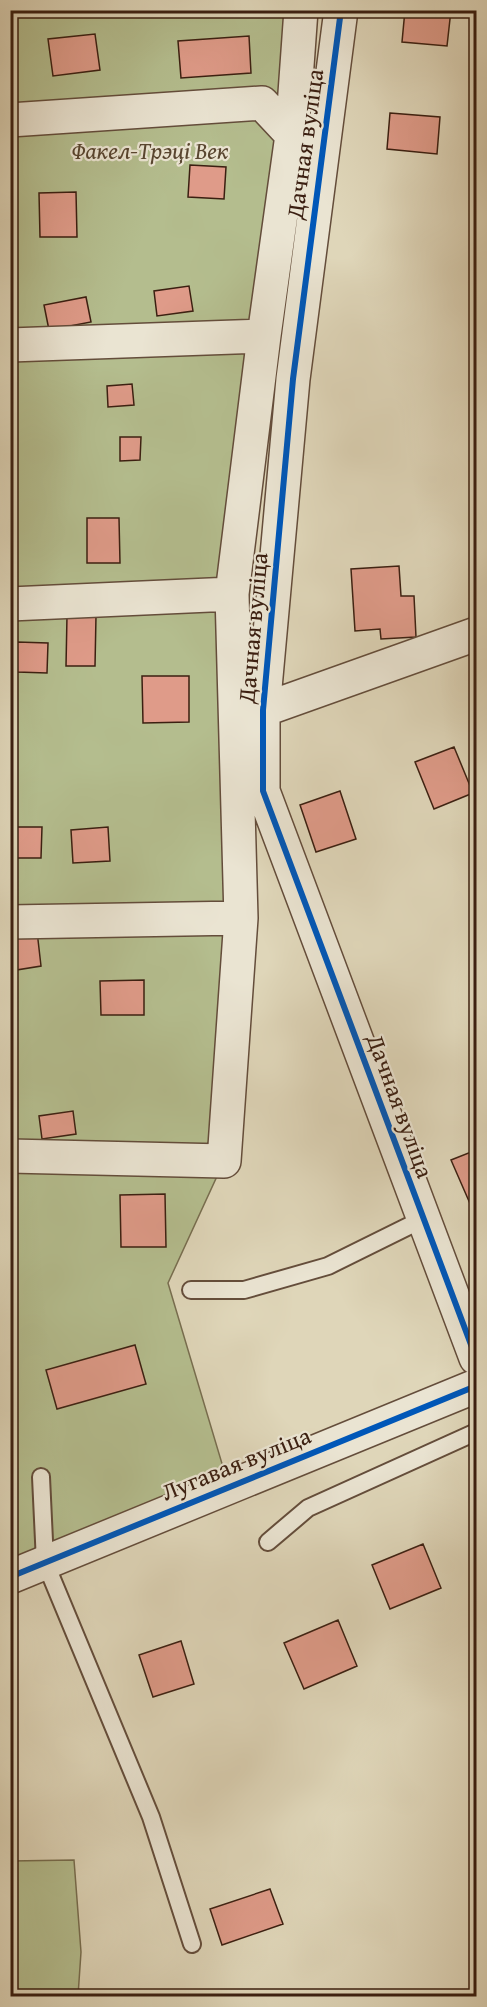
<svg xmlns="http://www.w3.org/2000/svg" width="487" height="2007" viewBox="0 0 487 2007" font-family="'Gentium Book Plus',serif">
	<rect width="100%" height="100%" fill="#dfd6b9"/>
	<filter id="stains"><feTurbulence type="fractalNoise" baseFrequency=".00333" numOctaves="4"/><feColorMatrix values="0 0 0 0 .2 0 0 0 0 .09 0 0 0 0 .02 0 0 0 .5 -.17"/></filter>
	<radialGradient id="worn" r=".72"><stop offset=".6" stop-color="#630" stop-opacity="0"/><stop offset="1" stop-color="#630" stop-opacity=".3"/></radialGradient>
	<path fill="#b4bd8e" stroke="#786e50" stroke-width="1.5" d="M11,11H301L232,594L224,1161L168,1283L229,1487L11,1577Z
		M74,1860L81,1952L78,1996H11V1861Z"/>
	<path fill="#df9b89" stroke="#3b1f11" stroke-width="1.5" d="M405,10H451L447,46L402,42Z
		M95,34L100,70L53,76L48,39Z
		M249,36L251,73L181,78L178,41Z
		M390,113L440,117L437,154L387,149Z
		M190,165L226,167L224,199L188,197Z
		M76,192L77,237H40L39,193Z
		M189,286L193,311L157,316L154,291Z
		M86,297L91,322L49,330L44,305Z
		M132,384L134,405L108,407L107,386Z
		M120,437H141L140,460L120,461Z
		M87,518H119L120,563H87Z
		M399,566L401,596H414L416,637L381,639L380,629L355,631L351,569Z
		M67,616H96L95,666H66Z
		M17,642L48,643L47,673L17,672Z
		M142,676H189V722L143,723Z
		M454,747L473,793L434,809L415,762Z
		M340,791L356,839L316,852L300,805Z
		M10,827H42L41,858H10Z
		M108,827L110,861L73,863L71,830Z
		M37,931L41,966L10,971V934Z
		M144,980V1015H101L100,981Z
		M73,1111L76,1134L42,1139L39,1116Z
		M476,1150V1214L475,1215L451,1160Z
		M165,1194L166,1247H121L120,1195Z
		M135,1345L146,1384L57,1409L46,1370Z
		M423,1544L441,1588L390,1609L372,1565Z
		M338,1620L357,1666L304,1689L284,1643Z
		M181,1641L194,1684L153,1697L139,1655Z
		M270,1889L283,1924L222,1945L210,1909Z"/>
	<g fill="none" stroke-linecap="round" stroke-linejoin="round">
		<g stroke="#644d3b" stroke-width="20">
			<path id="service" d="M191,1290H244L328,1266L423,1219
				M41,1477L45,1562L151,1817L192,1944
				M268,1542L308,1508L476,1432"/>
		</g>
		<g stroke="#644d3b" stroke-width="36">
			<path id="minor" d="M341,10L293,379L263,710V791L476,1358
				M10,120L262,103L292,135
				M10,345L264,336
				M10,604L232,594
				M263,710L476,634
				M10,922L241,918
				M10,1156L224,1161L241,918L232,594L264,336L292,135L301,10"/>
		</g>
		<g stroke="#644d3b" stroke-width="36">
			<path id="tertiary" d="M10,1577L476,1386"/>
		</g>
		<use href="#service" stroke="#eae4d2" stroke-width="16"/>
		<use href="#minor" stroke="#eae4d2" stroke-width="33"/>
		<use href="#tertiary" stroke="#eae4d2" stroke-width="33"/>
		<g stroke="#eae4d2" stroke-width="10">
			<path id="cycleway" d="M341,10L293,379L263,710V791L476,1358
				M10,1577L476,1386"/>
		</g>
		<use href="#cycleway" stroke="#0057b8" stroke-width="6"/>
	</g>
	<g text-anchor="middle" stroke-width="4.5" stroke-linejoin="round" paint-order="stroke">
		<g font-size="24" fill="#3b1f11" stroke="#eae4d2">
			<text transform="translate(305 144) rotate(-82)" y="8">Дачная вуліца</text>
			<text transform="translate(253 628) rotate(-85)" y="8">Дачная вуліца</text>
			<text transform="translate(400 1106) rotate(70)" y="8">Дачная вуліца</text>
			<text transform="translate(236 1464) rotate(-22)" y="8">Лугавая вуліца</text>
		</g>
		<g font-size="24" font-style="italic" fill="#594630" stroke="#eae4d2">
			<text x="150" y="159">Факел-Трэці Век</text>
		</g>
	</g>
	<rect width="487" height="2007" fill="none" stroke="#dfd6b9" stroke-width="36"/>
	<rect x="12" y="12" width="463" height="1983" fill="none" stroke="#3b1f11" stroke-width="3"/>
	<rect x="18" y="18" width="451" height="1971" fill="none" stroke="#3b1f11" stroke-width="1.5"/>
	<rect width="100%" height="100%" filter="url(#stains)"/>
	<rect width="100%" height="100%" fill="url(#worn)"/>
</svg>
